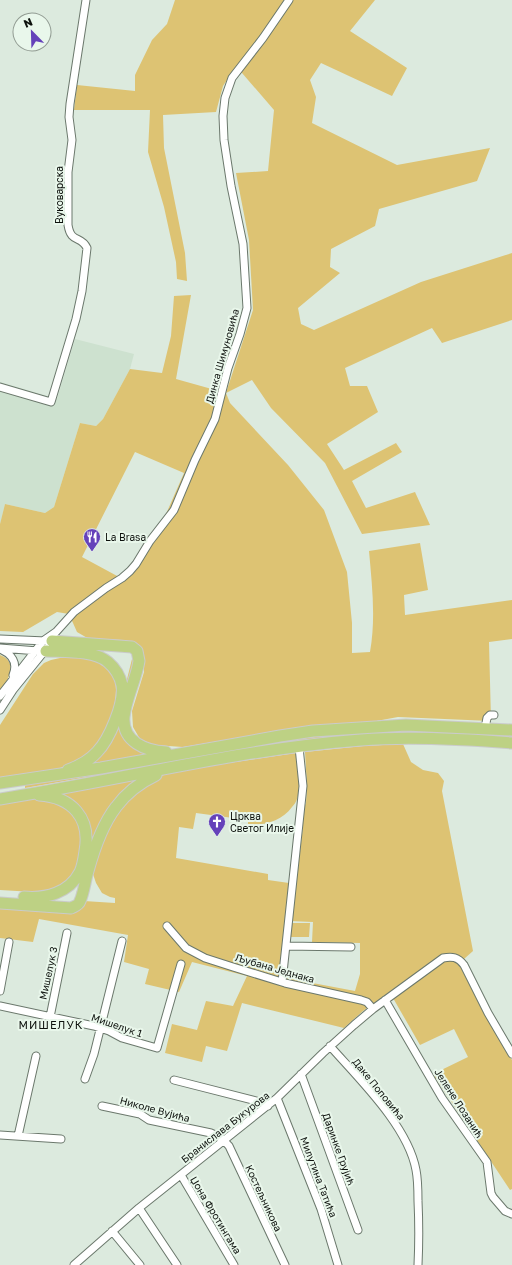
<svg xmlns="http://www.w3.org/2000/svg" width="512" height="1265" viewBox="0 0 512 1265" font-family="'Golos Text',sans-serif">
	<rect width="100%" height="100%" fill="#dceade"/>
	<path fill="#cde1cf" d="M75,339L134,354L130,369L103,419L96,426L80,423L54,507L45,513L5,504L0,524V382L57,399Z"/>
	<path fill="#ddc373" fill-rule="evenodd" d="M175,0H375L350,31L407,68L392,96L321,63L310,80L316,97L312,123L397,165L490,148L477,181L379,209L375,226L331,249L330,267L340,273L298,308L301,324L314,330L421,282L512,253V320L442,343L432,328L345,368L350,386H367L378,412L327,444L344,470L396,443L402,452L352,481L366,508L415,492L430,525L362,534L325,463L271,408L252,380L226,393L230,403L288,465L324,510L347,572L352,623V653L370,652C376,618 372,585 369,551L420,543L428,590L404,595L405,615L512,600V639L489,642L491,721L398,717L371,722L318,725L183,747L154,745L140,739L133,727L132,711L144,672L143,653L139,645L124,640L89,639L77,632L69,614L57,612L23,632L0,631V524L5,504L45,513L54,507L80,423L96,426L103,419L130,369L162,373L171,336L174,296L191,295L176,379L226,393L253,310L249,240L236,173L268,171L274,110L236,66L223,86L216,112L163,115L164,148L185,253L187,281L177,279L176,262L164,207L148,152L150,110H74L77,85L135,91V75L152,40L167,24ZM135,452L184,473L166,514L130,567L119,577L82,557Z
		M0,655C19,662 8,680 0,693Z
		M60,658C69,658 79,657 88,658C120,664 119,689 112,715C110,723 100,745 94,750C64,773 36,774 0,778V725L33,674L44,663L51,660Z
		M132,659H135L120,717L131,744L139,751L153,755L84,766L113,736Z
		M391,731L453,732L512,736V739L453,735L217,754L25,788V785L282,741L342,734Z
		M403,744L411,762L423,770L438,773L444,781L442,791L473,951L464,959L453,954L441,955L363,1011L344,1028L242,1003L227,1051L206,1046L202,1062L165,1053L172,1024L197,1030L206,1001L233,1006L247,976L192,962L179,992L145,984L149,969L124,962L128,935L39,919L33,942L0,938V906L74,913L80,909L84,901L115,903V898L110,897L102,893L96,883L92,871L103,836L131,794L158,777L170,773L208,766L296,753C298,764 301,789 297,799C296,802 294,805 292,807C282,821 264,826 248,824V820L196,813L193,829L179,827L176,858L268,874V880L296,884L303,827L302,812L306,803L307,786L305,752L363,746ZM290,921L313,922L312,942L360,943V974L355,991L286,978Z
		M135,780L113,804L79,895L76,894L90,846L89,827L59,794Z
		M42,798L68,807L83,827L79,869L57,889L34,892L0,890V801Z
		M291,923H310L309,937H290Z
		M449,960L455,961L461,968L486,1017L512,1060V1189L510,1190L433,1074L468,1057L454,1029L420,1045L393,998L445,961Z"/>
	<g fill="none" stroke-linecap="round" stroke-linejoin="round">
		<g stroke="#6b786c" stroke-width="9">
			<path id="minor" d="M0,387L51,402L76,319L82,291L87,248C81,235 71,244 68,225V172L72,140L69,117L70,104L86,0
				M0,639L46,641
				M0,648L38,651
				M0,649C12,654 18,663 13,675
				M0,696L43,641L56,632L74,612L106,588L122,578L130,571L136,564L150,541L174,510L195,460L215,419L228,368L240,334L247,308L243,244L231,186L224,140L223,116L225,98L232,78L263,38L289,0
				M0,710L13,690L47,648
				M485,728L487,718L490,715H494
				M167,926L186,948L205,958L233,967L285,983L361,1000L367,1002L373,1009
				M286,946L351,947
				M282,982L303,786L299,747
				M0,991L9,942
				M385,1000L442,1098L487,1162L491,1193L493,1197L505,1211L512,1214
				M0,1006L94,1026L109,1031L122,1038L157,1048L181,964
				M50,1017L67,933
				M330,1046C359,1079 408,1126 416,1170C418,1180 418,1191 418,1201C419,1222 419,1244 418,1265
				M301,1074L358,1230
				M85,1079L94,1054L122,941
				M174,1080L260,1102L268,1106
				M277,1098L321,1209L338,1265
				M102,1106L140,1114L149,1120L211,1133C219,1136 224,1140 229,1146L285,1265
				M0,1135L61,1139
				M18,1136L36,1056
				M181,1175L234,1265
				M139,1208L177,1265
				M112,1231L140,1265
				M74,1265L139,1208L277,1098L323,1053L354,1025L373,1009L443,958C452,956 458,957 464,965L488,1013L512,1054"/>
		</g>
		<g stroke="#cacbca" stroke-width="13">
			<path id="highway" d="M52,641L132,647L137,651L139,661C136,680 126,698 124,717C122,742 146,751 166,752
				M46,651C64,652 94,650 108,662C115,668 120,676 122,685C125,703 109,740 97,752C89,761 79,766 68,770
				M0,783L101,768L280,736L313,731L406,725L512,730
				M0,799C121,780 239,749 361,740C411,736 462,739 512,743
				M24,897C46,899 69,893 80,872C83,866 84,858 85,851C91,818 72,797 39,795
				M0,903L71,908C75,906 79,905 80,901C84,892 85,881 88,871C94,849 102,825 116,807C127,792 139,783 156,775"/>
		</g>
		<use href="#minor" stroke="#fff" stroke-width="7"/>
		<use href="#highway" stroke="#bdd184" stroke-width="11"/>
	</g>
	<defs>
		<g id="restaurant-pin" transform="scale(0.9)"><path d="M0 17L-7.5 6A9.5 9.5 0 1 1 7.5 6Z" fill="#6542ba" stroke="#e9f7eb"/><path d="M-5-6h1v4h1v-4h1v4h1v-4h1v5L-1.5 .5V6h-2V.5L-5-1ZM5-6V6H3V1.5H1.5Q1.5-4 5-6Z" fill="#fff"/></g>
		<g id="church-pin" transform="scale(0.9)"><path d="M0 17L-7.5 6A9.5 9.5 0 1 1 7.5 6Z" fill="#6542ba" stroke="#e9f7eb"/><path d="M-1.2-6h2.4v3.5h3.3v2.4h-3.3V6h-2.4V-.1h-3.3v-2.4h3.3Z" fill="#fff"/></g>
	</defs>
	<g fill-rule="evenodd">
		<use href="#restaurant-pin" x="92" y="537"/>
		<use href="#church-pin" x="217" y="822"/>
	</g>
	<g text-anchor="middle" stroke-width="4" stroke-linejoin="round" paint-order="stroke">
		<g font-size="10" fill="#0d110d" stroke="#e9f7eb">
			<text transform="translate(59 195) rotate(-90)" y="4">Вуковарска</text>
			<text transform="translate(222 356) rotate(-74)" y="4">Динка Шимуновића</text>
			<text transform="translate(275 968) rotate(16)" y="4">Љубана Једнака</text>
			<text transform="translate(48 973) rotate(-78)" y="4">Мишелук 3</text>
			<text transform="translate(117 1025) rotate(19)" y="4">Мишелук 1</text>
			<text transform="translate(379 1089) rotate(51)" y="4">Даке Поповића</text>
			<text transform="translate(459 1103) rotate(57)" y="4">Јелене Лозанић</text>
			<text transform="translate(155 1109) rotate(15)" y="4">Николе Вујића</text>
			<text transform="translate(225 1127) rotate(-38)" y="4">Бранислава Букурова</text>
			<text transform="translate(339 1149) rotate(70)" y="4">Даринке Грујић</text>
			<text transform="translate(319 1177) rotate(69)" y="4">Милутина Татића</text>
			<text transform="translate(264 1198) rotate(65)" y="4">Костељникова</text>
			<text transform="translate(216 1215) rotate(59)" y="4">Џона Фротингама</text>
		</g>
		<g font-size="10" fill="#0d110d" stroke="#e9f7eb" text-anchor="start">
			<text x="105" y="541">La Brasa</text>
			<text x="230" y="820">Црква<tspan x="230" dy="12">Светог Илије</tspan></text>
		</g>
		<g font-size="11" letter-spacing="1" fill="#0d110d" stroke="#e9f7eb">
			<text x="51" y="1029">МИШЕЛУК</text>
		</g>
	</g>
	<g transform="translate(32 32) rotate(337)"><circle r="19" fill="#e9f7eb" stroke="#919b92"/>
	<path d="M0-3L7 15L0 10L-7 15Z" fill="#6542ba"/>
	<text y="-6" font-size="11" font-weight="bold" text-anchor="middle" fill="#0d110d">N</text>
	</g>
</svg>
